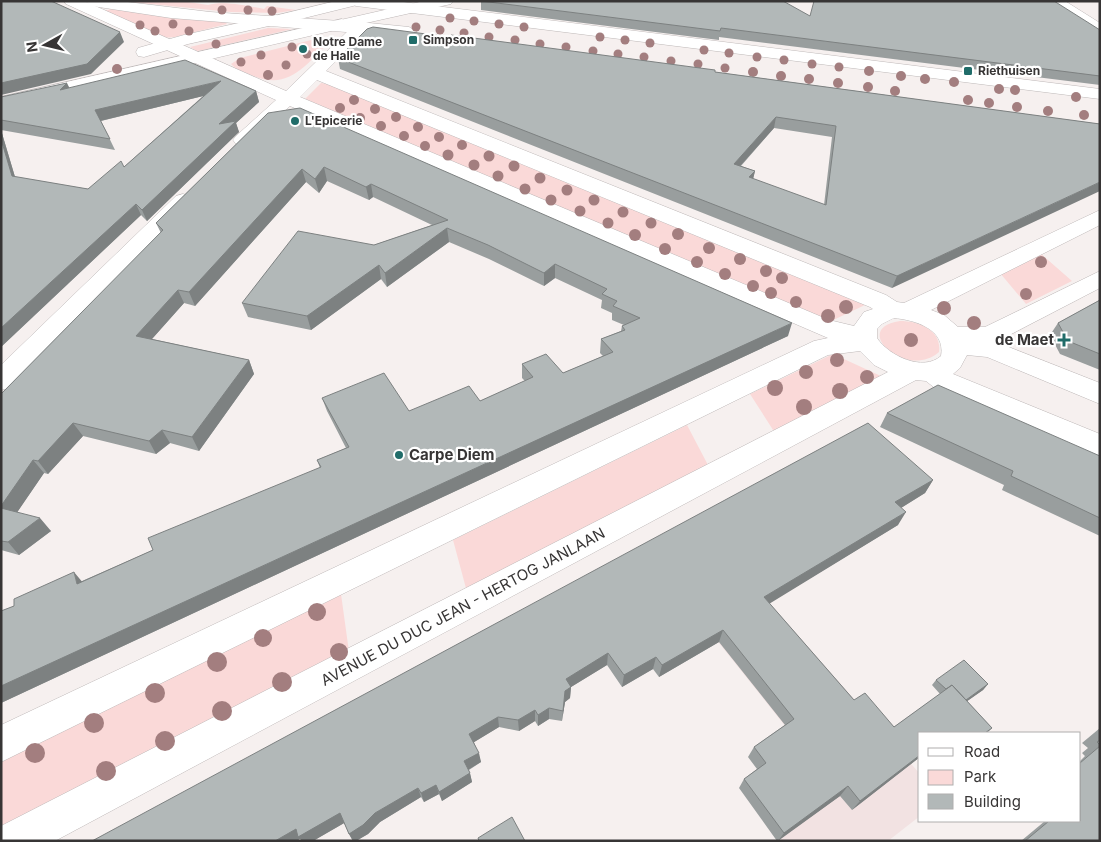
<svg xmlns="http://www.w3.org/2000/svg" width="1101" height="842" viewBox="0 0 1101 842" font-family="Inter,sans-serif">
	<rect width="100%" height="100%" fill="#f6f0ef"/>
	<path fill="#f2e2e2" d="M648,554L749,580L920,774V816L888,841H778L840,795Z"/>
	<path fill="#fad9d8" d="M120,1H181L208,5C224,0 252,7 264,9L267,6L296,10L277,13L231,12Z
		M111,9L225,22L227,24L175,37L162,38L104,11Z
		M268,28L292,29L203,50L197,51L190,47Z
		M319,38L332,39C306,64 290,92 251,75C244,72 236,70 231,64L240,58Z
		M321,83L328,84L865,305L827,323L305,99Z
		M1040,253L1072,281L1026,304L1000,273Z
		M900,321C919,321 942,330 939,352C906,381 849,328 900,321Z
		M833,354L883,377L775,433L750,394Z
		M687,425L709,467L467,592L453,540Z
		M341,594L349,652L1,831V760Z"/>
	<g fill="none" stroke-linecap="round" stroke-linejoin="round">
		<g stroke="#beb8b8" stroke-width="1">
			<path id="minor" d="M64,1H84L286,91L352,27H336L334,24L336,21L424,1H453L451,4L366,23L369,27L367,30L326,71L886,295L897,302L904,303L1100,210V225L931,310L944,315L958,327H985L1100,271V288L996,342L1100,383V404L987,357L967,355L960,368L953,374L1100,434V457L936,389L926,381L916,380L55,841H1V826L888,372L874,365L860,351L828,355L1,762V725L814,341L828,338L290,106L250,144H236L233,140L236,136L276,100L66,4ZM317,80L870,307L873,309L864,312L854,326L829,320L300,97ZM894,318C915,320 946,329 941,356C923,372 889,356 877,338V329L882,324Z
				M336,1H363L361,4L276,25L268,20L270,17Z
				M183,194L190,196L194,200L190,204L10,388L1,390V365L176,196Z"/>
		</g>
		<g stroke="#beb8b8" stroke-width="1">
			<path id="tertiary" d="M1047,1H1065L1100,23V35L1094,33Z"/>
		</g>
		<g stroke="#beb8b8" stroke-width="1">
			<path id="secondary" d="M276,15L282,17L284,20L282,23L188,44L144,57L138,56L136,52L138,48L184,35Z
				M342,19L350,24L348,27L1,108V97Z"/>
		</g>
		<g stroke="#beb8b8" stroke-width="1">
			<path id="primary" d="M85,1H119L210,12L369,23L409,27L417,32L409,37L171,18L92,6Z
				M349,1H395L1100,89V99L356,6Z"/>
		</g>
		<use href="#minor" fill="#fff" fill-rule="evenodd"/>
		<use href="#tertiary" fill="#fff" fill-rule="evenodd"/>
		<use href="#secondary" fill="#fff" fill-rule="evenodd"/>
		<use href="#primary" fill="#fff" fill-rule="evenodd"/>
	</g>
	<g fill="#a37e7f">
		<circle cx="222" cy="10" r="4.5"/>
		<circle cx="248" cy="10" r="4.5"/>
		<circle cx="272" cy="11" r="4.5"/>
		<circle cx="450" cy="18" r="4.5"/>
		<circle cx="474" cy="21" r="4.5"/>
		<circle cx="173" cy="24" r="4.5"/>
		<circle cx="499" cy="24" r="4.5"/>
		<circle cx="140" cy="25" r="4.5"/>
		<circle cx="416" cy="27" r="4.5"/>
		<circle cx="524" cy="27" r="4.5"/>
		<circle cx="440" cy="30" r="4.5"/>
		<circle cx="155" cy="31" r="4.5"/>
		<circle cx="189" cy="31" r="4.5"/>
		<circle cx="464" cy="33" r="4.5"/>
		<circle cx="489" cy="37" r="4.5"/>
		<circle cx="600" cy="37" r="4.5"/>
		<circle cx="515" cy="40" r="4.5"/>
		<circle cx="625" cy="40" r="4.5"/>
		<circle cx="650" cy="43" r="4.5"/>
		<circle cx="216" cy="44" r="4.5"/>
		<circle cx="540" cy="44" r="4.5"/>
		<circle cx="292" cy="47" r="4.5"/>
		<circle cx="566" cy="47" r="4.5"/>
		<circle cx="704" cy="50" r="4.5"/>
		<circle cx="593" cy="51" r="4.5"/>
		<circle cx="729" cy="53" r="4.5"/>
		<circle cx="307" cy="54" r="4.5"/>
		<circle cx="618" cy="54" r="4.5"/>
		<circle cx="261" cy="55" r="4.5"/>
		<circle cx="644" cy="57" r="4.5"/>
		<circle cx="757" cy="57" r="4.5"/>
		<circle cx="784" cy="60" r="4.5"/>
		<circle cx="671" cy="61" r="4.5"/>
		<circle cx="241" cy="62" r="4.5"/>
		<circle cx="698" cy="64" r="4.5"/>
		<circle cx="812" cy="64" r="4.5"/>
		<circle cx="286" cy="65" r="4.5"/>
		<circle cx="839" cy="67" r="4.5"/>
		<circle cx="725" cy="68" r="4.5"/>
		<circle cx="117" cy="69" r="5"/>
		<circle cx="869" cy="71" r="5"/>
		<circle cx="753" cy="72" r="5"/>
		<circle cx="268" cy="75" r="5"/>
		<circle cx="781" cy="76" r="5"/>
		<circle cx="901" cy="76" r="5"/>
		<circle cx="809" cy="79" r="5"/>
		<circle cx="925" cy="79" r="5"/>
		<circle cx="954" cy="82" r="5"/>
		<circle cx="838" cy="83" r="5"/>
		<circle cx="868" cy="87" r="5"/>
		<circle cx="999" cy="89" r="5"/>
		<circle cx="1015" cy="90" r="5"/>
		<circle cx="895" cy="91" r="5"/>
		<circle cx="1076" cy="97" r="5"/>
		<circle cx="354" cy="100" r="5"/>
		<circle cx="968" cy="100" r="5"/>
		<circle cx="989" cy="103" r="5"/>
		<circle cx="1017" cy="107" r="5"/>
		<circle cx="340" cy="108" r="5"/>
		<circle cx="375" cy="109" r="5"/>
		<circle cx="1048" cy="111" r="5"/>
		<circle cx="1084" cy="115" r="5"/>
		<circle cx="396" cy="117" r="5"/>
		<circle cx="360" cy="118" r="5"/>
		<circle cx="381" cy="126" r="5"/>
		<circle cx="418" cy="127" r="5"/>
		<circle cx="404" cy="136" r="5"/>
		<circle cx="439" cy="137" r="5"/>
		<circle cx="462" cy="145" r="5"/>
		<circle cx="425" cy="146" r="5"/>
		<circle cx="448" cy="155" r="5.5"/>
		<circle cx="489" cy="156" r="5.5"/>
		<circle cx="474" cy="165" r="5.5"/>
		<circle cx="514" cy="166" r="5.5"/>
		<circle cx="498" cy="176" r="5.5"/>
		<circle cx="540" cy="178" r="5.5"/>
		<circle cx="525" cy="189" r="5.5"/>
		<circle cx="567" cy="190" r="5.5"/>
		<circle cx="551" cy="200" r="5.5"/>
		<circle cx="594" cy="200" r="5.5"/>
		<circle cx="580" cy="211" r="5.5"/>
		<circle cx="623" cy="212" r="5.5"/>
		<circle cx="608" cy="223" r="5.5"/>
		<circle cx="651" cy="223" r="5.5"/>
		<circle cx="678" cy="234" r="6"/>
		<circle cx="635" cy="235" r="6"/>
		<circle cx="709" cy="248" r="6"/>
		<circle cx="665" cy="249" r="6"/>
		<circle cx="740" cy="259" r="6"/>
		<circle cx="697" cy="262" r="6"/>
		<circle cx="1041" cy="262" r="6"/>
		<circle cx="766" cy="271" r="6"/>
		<circle cx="725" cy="274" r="6"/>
		<circle cx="782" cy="278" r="6"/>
		<circle cx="753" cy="286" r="6"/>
		<circle cx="771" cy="293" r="6"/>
		<circle cx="1026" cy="294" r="6"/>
		<circle cx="796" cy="302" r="6"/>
		<circle cx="846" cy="307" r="7"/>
		<circle cx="944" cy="308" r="7"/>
		<circle cx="828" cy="316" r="7"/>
		<circle cx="974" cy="323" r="7"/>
		<circle cx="911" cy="340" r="7"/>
		<circle cx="837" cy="360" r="7"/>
		<circle cx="806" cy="372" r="7"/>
		<circle cx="867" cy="377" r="7"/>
		<circle cx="775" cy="388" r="8"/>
		<circle cx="840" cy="391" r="8"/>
		<circle cx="804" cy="407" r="8"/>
		<circle cx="317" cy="612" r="9"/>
		<circle cx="263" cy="638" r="9"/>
		<circle cx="339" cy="652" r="9"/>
		<circle cx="217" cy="662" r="10"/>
		<circle cx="282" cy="682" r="10"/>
		<circle cx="155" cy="693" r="10"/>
		<circle cx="222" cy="711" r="10"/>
		<circle cx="94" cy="723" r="10"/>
		<circle cx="165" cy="741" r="10"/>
		<circle cx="35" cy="753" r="10"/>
		<circle cx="106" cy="771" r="10"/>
	</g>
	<path fill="#999e9e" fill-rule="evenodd" d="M481,1L810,16L1100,30V85L719,37V40L481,10Z
		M338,58L715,72L1100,124L892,288L340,69ZM774,128L832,137L824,205L753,179L755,171L741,166Z
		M70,88L256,91L259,102L236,123L239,132L147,221L141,215L1,347V97ZM203,96L124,167L88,189L15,177L1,130L115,150L101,121Z
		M268,113L788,336L1,703V611L82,581L153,550L320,468L317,460L346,448L327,411L322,398L409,411L480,401L525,381L522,378V364L563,373L603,356L600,353L601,339L621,331L622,326L624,325L612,320V313L601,308L602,300L555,278L544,286L489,259L449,242L387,287L381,279L311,330L248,317L242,303L374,245L432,225L373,197L369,200L327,181L319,193L306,182L195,306L184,303L152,339L249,360L254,374L199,451L170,443L156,454L83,436L48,474L44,473L17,512L51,531L19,555L1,550V394L161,233L156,223Z
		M1100,300V370L1060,354L1050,335L1058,323Z
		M887,413L1100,456V536L1002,490L1004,485L880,427Z
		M933,480L925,493L901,508L898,525L769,603L854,700L894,727L940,694L932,685L936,680L988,684L983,690L967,701L992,728L987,733H920V757L852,810L840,796L777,841L739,788L744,779L757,769L748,757L754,747L785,725L719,642L659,677L653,669L622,687L607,665L571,687L570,698L565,702L562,721L549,719L538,726L535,721L519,731L499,727L474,742L481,762L469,770L472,782L442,801L439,794L424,802L421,797L380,822L368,834L356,841H353L349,834L344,823L313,841L300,839L92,841Z
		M1100,728V841H1021L1045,821H1080V761L1085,756L1082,753L1088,748L1082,743Z"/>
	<path fill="#7d8181" d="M120,32L124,42L91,74L1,95V83Z
		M221,81L224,91L100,121L95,110Z
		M67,83L72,93L60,90Z
		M256,91L259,102L236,123L239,132L147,221L142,210L219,124Z
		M776,117L774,128L732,175L734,164Z
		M1,130L18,187L12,176L1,139Z
		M324,167L327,181L319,193L315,179Z
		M302,169L306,182L195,306L189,292Z
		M755,171L752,183L749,177Z
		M1100,182V191L892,288L897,276Z
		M371,184L373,197L369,200L366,187Z
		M136,204L141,215L1,347V328Z
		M447,228L449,242L387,287L385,273Z
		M555,264V278L544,286V273Z
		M379,265L381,279L311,330L307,316Z
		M178,290L184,303L143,349L136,336Z
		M792,323L788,336L1,703V686Z
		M249,360L254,374L199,451L192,437Z
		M73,423L83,436L48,474L38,461Z
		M162,430L170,443L156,454L149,441Z
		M33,460L44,473L12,520L1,508V506Z
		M933,480L925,493L888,516L895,502Z
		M906,512L898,525L759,610L764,597Z
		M40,518L51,531L19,555L8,542Z
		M74,572L84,584H77Z
		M723,630L719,642L659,677L662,665Z
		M608,653L607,665L571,687L570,698L565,702L562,721L566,679Z
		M656,657L653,669L622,687L624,675Z
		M988,684L983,690L956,709L961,704Z
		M549,708V719L538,726V715Z
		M535,710V721L519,731L518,720Z
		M498,717L499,727L471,744L469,734Z
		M479,753L481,762L466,771L464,761Z
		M920,755V757L852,810L860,801Z
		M470,773L472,782L442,801L439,792Z
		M436,785L439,794L424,802L421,793Z
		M848,786L840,796L778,841L784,833Z
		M418,788L421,797L380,822L368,834L356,841H353L349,834L375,813Z
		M340,813L346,822L313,841H302L300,839L297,841H275L296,829Z"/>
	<path fill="#b2b8b8" stroke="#7d8181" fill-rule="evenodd" d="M1,1H51L120,32L87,64L1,83Z
		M481,1H783L810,16L814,1H1054L1100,30V76L721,28L720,31Z
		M373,27L449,37L451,35L715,70V72L1100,124V182L897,276L338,58L367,29ZM776,117L836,126L826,205L749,177L755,171L734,164Z
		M185,60L256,91L219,124L236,121L142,210L136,204L1,328V139L12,176L88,189L121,161L124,167L221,81L95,110L110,139L1,120V97L67,83L60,90Z
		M300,108L792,323L1,686V611L14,606V599L74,572L77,584L153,550L148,538L321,467L317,460L349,447L322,398L384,373L409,411L469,386L480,401L533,377L522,364L546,354L563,373L613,352L601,339L625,330L622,326L640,318L613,306L617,301L602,294L607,289L555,264L544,273L488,245L447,228L385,273L379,265L307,316L242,303L298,231L374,245L448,220L371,184L366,187L324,167L315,179L302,169L189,292L178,290L136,336L249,360L192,437L162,430L149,441L73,423L38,461L33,460L1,506V394L163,230L156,223L268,113Z
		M1100,300V354L1068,341L1058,323Z
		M938,385L1100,456V518L1011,476L1013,471L887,413Z
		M868,423L933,480L895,502L906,512L764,597L854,700L865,693L894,727L952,685L992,728L985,733H920V755L860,801L848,786L784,833L744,779L766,763L754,747L794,719L723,630L662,665L656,657L624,675L608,653L566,679L571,687L565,691L563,711L549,708L538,715L535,710L518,720L498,717L469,734L479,753L464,761L470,773L439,792L436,785L421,793L418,788L375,813L363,825L349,834L340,813L298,837L296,829L275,841H92Z
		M1,508L40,518L8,542L1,541Z
		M964,660L988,684L966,700L952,685L946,689L936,680Z
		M1100,740V745L1097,742Z
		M1100,746V841H1025L1049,821H1080V763Z
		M512,817L525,841H479L478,838Z"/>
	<g fill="#206c69" stroke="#fff" stroke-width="2">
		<rect x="408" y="35" width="10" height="10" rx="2.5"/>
		<circle cx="303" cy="49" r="5"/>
		<rect x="963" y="66" width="10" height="10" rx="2.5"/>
		<circle cx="295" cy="121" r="5"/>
		<path d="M1061.5 332.5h5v5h5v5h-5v5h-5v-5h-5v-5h5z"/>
		<circle cx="399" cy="455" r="5"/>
	</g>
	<g text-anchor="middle" stroke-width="4.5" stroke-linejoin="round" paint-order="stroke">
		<g font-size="12" font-weight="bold" fill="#373535" stroke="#fff" text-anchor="start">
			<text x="423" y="44">Simpson</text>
			<text x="313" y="46">Notre Dame<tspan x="313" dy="14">de Halle</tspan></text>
			<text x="978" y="75">Riethuisen</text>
			<text x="305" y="125">L'Epicerie</text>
		</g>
		<g font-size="15" font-weight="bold" fill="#373535" stroke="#fff" text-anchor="end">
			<text x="1054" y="345">de Maet</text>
			<text x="409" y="460" text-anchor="start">Carpe Diem</text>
		</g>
		<g font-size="15" fill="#373535" stroke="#fff">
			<text transform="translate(463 607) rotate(-28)" y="5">AVENUE DU DUC JEAN - HERTOG JANLAAN</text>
		</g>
	</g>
	<rect width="1101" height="842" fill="none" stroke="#373535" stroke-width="5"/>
	<rect x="918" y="732" width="162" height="90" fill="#ffffff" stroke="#afaeae"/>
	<rect x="928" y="748" width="25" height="8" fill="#ffffff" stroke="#afaeae"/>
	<text x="964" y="757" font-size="15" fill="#373535">Road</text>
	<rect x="928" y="770" width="25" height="15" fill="#fad9d8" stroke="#afaeae"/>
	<text x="964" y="782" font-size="15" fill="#373535">Park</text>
	<rect x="928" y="794" width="25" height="15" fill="#b2b8b8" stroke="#afaeae"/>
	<text x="964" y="807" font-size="15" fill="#373535">Building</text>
	<g transform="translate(45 45) rotate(262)" stroke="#ffffff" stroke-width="4" paint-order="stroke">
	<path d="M0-4L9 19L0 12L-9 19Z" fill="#373535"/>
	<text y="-8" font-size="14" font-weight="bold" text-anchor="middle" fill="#373535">N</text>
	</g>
</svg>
